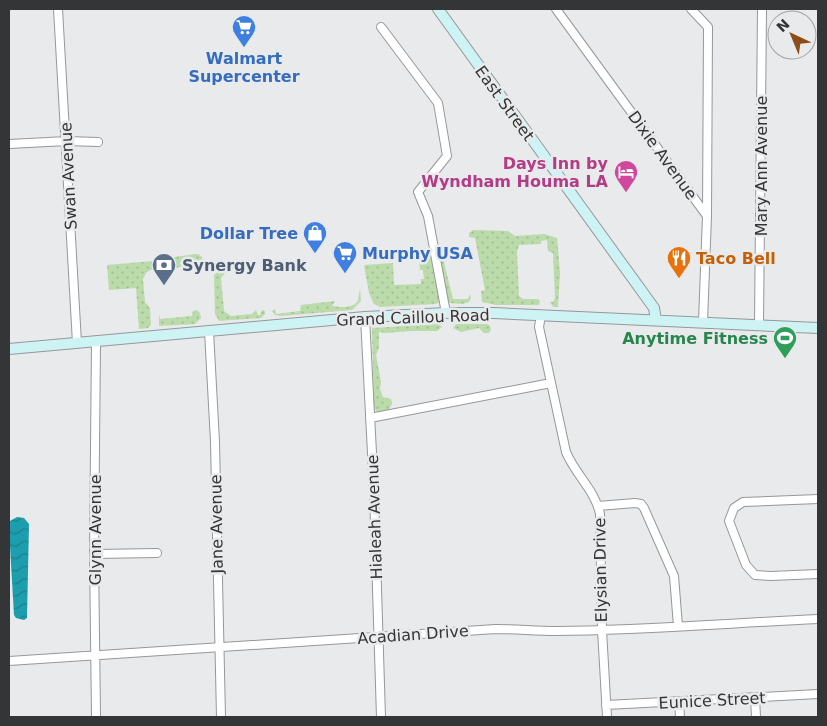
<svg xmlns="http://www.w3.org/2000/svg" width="827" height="726" viewBox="0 0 827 726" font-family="'DejaVu Sans',sans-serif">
	<defs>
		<pattern id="grass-dots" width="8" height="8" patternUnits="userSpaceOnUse" patternTransform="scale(1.25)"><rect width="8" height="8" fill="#bbdbab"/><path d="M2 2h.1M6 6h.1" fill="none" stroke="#a1bd94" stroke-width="1.8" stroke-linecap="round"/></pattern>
		<pattern id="water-waves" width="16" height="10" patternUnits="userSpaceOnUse" patternTransform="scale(1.25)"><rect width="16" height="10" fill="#1d9eae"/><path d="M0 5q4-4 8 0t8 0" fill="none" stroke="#1a828e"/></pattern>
	</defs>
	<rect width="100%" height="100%" fill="#e8eaec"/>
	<path fill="url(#grass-dots)" d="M473,230L508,231L515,236L544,234L557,238L560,273L558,307H553L550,302H553L555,298L553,253L548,251L547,240L541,241V244L519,245L517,252L519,296L523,299H538L540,301L539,305H496L482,302L481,291L485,290L475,238L469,237V233Z
		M195,254H198L202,257L203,264L188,266L182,260L180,263L182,267L150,270L146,273L143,279L145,302L150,308L151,325L148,328L139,329L136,288L109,290L107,265L154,261V258L162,259Z
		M442,254L453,299H468L470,294L471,298L469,302L462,304L450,303L448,301L440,257Z
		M430,255L440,302L436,304L380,307L374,304L369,293L364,265L393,263L394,285L421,284V279H424L423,270H420L419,261L428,260V256Z
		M237,264L241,266L228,269L221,278L224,311L231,316L252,314L256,310L258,315H260L262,310L265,311V314L261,318L219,321L215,314L214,275L218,271Z
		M360,288L361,301L352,310L281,316L275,315L272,311L275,309L276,314L300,311L301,305L335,301L332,306C340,307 352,309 358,301Z
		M197,310L200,313L201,318L195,324L159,326V314L160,319L192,316L193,311Z
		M438,324L442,327L437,331H411L385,333L379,332V348L376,355L381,382L380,389L383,397L391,399L392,404L388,411L377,412L374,407L372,328Z
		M456,324H487L490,326L491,330L489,333H484L479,328L461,332L453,328Z"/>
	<path fill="url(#water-waves)" d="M17,517L24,518L29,524L27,618L24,620L16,618L14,615L9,530L10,521Z"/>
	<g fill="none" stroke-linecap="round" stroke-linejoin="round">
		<g stroke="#969799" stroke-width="10">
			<path id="street" d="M58,9L77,343
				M556,9L707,216L703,322
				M691,9L708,27L707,216
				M381,27L438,103L447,156L418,192L428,216L446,313
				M9,144L67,141L98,142
				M541,315L539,327L566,452C575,474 595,490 600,514L602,630L607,717
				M365,317L374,492L381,717
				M759,324L762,9
				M209,331L215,442L221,717
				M370,418L551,383
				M818,499L743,502L734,508L729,521L746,565L755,575L771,576L818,574
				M598,506L635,503L641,504L644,508L674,576L678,626
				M94,554L157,553
				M9,661L496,629C516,629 536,631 556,631C644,630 731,623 818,619
				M755,697L756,717
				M679,701L680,717
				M606,705L818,694
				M96,717L94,554L96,342"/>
		</g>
		<g stroke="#969799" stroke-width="12">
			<path id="secondary" d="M438,9L654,308L656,320
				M9,349L365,317L446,313H494L818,328"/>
		</g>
		<use href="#street" stroke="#fff" stroke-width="8"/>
		<use href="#secondary" stroke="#cef3f4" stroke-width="10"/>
	</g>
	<defs>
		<g id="supermarket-pin" transform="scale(1.25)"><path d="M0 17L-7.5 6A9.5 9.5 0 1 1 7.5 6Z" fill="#3f7fe0" stroke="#e8eaec"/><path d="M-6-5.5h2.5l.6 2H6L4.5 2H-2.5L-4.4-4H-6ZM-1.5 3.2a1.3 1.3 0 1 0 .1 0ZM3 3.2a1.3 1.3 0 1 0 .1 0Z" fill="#fff"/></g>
		<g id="hotel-pin" transform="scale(1.25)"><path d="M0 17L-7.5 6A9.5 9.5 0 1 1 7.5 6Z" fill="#d1479c" stroke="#e8eaec"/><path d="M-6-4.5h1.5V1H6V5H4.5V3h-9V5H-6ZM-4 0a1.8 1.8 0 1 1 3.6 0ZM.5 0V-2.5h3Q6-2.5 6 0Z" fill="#fff"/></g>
		<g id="shop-pin" transform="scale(1.25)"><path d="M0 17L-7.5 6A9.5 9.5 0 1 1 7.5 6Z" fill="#3f7fe0" stroke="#e8eaec"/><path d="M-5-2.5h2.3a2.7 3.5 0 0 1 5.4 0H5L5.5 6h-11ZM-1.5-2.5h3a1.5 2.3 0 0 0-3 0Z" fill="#fff"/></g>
		<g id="restaurant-pin" transform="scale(1.25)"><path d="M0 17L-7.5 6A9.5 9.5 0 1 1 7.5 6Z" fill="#e8710a" stroke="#e8eaec"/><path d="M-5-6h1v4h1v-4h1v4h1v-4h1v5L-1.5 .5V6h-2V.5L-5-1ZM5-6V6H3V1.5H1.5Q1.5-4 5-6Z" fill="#fff"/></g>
		<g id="bank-pin" transform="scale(1.25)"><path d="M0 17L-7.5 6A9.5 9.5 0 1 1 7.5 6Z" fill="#5c6f8a" stroke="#e8eaec"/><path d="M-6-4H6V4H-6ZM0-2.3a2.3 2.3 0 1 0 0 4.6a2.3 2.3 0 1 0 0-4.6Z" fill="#fff"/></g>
		<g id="stadium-pin" transform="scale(1.25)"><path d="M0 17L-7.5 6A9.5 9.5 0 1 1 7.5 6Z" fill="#2e9e5b" stroke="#e8eaec"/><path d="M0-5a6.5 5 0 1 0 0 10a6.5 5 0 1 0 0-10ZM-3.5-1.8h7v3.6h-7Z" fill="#fff"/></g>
	</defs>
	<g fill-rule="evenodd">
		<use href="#supermarket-pin" x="244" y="27"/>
		<use href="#hotel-pin" x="626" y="172"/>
		<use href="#shop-pin" x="315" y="233"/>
		<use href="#supermarket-pin" x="345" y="253"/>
		<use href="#restaurant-pin" x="679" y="258"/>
		<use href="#bank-pin" x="164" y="265"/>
		<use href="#stadium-pin" x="785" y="338"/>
	</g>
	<g text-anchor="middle" stroke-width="5" stroke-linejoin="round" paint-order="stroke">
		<g font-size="16" font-weight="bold" fill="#366cbe" stroke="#e8eaec">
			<text x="244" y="64">Walmart<tspan x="244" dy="18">Supercenter</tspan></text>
			<text x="298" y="239" text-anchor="end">Dollar Tree</text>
			<text x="362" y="259" text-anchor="start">Murphy USA</text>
		</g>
		<g font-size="16" fill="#343536" stroke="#e8eaec">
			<text transform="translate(505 103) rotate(54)" y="6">East Street</text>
			<text transform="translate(663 155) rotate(54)" y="6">Dixie Avenue</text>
			<text transform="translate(761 166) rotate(-90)" y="6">Mary Ann Avenue</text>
			<text transform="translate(68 176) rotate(-93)" y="6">Swan Avenue</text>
			<text transform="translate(413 317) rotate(-2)" y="6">Grand Caillou Road</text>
			<text transform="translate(374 517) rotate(-92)" y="6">Hialeah Avenue</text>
			<text transform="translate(216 524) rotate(-91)" y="6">Jane Avenue</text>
			<text transform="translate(95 530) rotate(-90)" y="6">Glynn Avenue</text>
			<text transform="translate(600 570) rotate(-91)" y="6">Elysian Drive</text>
			<text transform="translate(413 634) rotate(-4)" y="6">Acadian Drive</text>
			<text transform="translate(712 700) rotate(-3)" y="6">Eunice Street</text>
		</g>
		<g font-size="16" font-weight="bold" fill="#b23c85" stroke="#e8eaec" text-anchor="end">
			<text x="608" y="169">Days Inn by<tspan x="608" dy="18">Wyndham Houma LA</tspan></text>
		</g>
		<g font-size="16" font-weight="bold" fill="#c56008" stroke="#e8eaec" text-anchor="start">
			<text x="696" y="264">Taco Bell</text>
		</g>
		<g font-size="16" font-weight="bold" fill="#4e5e75" stroke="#e8eaec" text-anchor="start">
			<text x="182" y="271">Synergy Bank</text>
		</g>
		<g font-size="16" font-weight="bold" fill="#27864d" stroke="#e8eaec" text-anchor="end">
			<text x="768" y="344">Anytime Fitness</text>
		</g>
	</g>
	<rect width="827" height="726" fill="none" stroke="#343536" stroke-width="20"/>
	<g transform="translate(792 35) rotate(316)"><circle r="24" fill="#e8eaec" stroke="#a0a2a3"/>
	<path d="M0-4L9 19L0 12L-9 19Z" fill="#8d4c18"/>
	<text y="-8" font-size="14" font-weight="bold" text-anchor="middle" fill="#343536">N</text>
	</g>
</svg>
